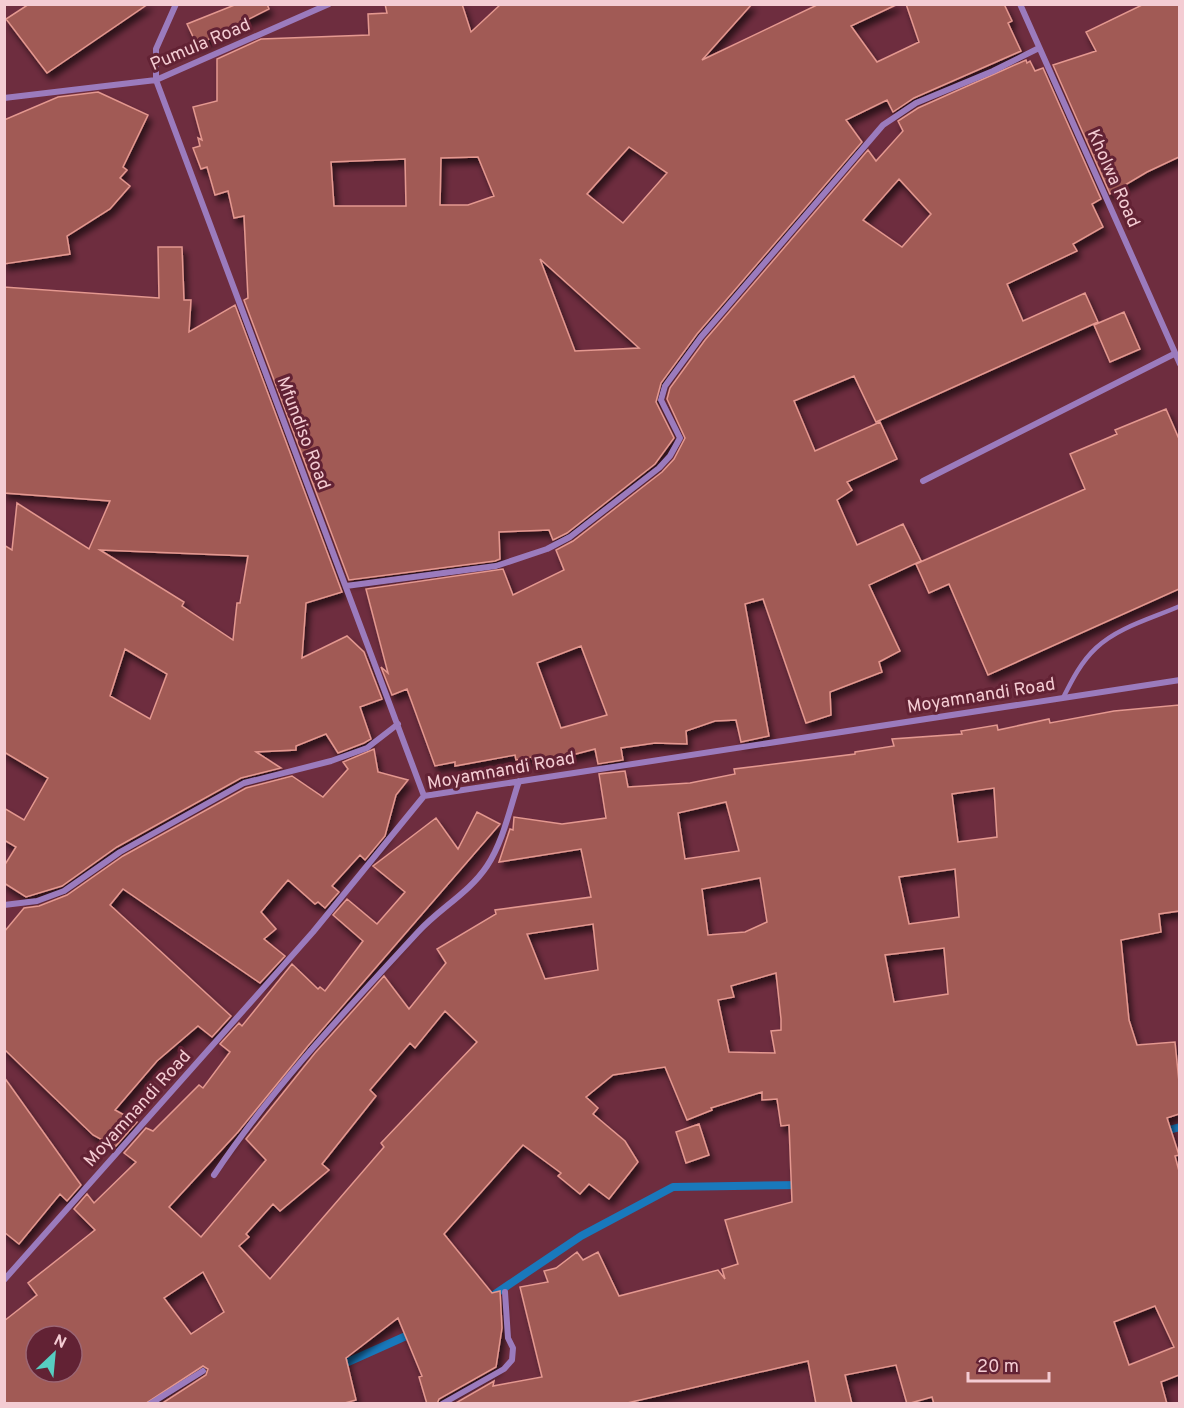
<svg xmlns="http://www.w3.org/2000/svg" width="1184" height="1408" viewBox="0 0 1184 1408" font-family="Overpass,sans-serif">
	<defs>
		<filter id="shadow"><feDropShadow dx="3.5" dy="6" stdDeviation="3" flood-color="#0009"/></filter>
	</defs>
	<rect width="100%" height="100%" fill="#6e2d3f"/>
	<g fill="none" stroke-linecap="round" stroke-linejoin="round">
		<path stroke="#1979bc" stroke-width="8" d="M1162,1132L1180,1127
			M492,1296L581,1236L673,1187L802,1185
			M339,1366L415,1332"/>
	</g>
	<path fill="#a15a54" stroke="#e49890" stroke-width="1.5" fill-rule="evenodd" filter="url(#shadow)" d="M29,4H148L47,73L6,19Z
		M237,4H267L269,9L197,45L187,24Z
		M385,4H462L471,32L501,4H752L702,60L819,4H898L851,26L877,62L919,42L906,4H1004L1012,21L1008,23L1021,51L914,98L893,112L887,100L846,120L862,142L697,334L661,383L656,402L674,438L655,464L567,533L553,540L549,530L499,532L500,559L495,561L349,580L244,300L248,298L244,216L234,218L228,191L215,195L207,167L201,169L193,148L200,146L198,138L202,140L193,107L217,101V59L261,39L369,35L368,14L387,13ZM629,147L667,173L623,223L587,194ZM478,157L494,196L468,205H440L441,158ZM405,159L406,206H334L331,162ZM540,259L639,348L575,351Z
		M1144,4H1179V157L1147,172L1110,194L1053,65L1096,51L1086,32Z
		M1026,60L1027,63L1030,61L1035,71L1043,68L1101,199L1092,204L1103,227L1073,244L1077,251L1007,284L1023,321L1085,293L1098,322L876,422L854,376L794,401L815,451L880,422L897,459L847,482L852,490L837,500L857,545L903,524L921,561L869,585L900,651L879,662L882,672L830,692L831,715L806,723L763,599L745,604L769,736L741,742L736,720L715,721L686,731L687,744L655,743L621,748L623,760L598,764L595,749L534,765L532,757L516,760L515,755L455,766V762L435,766L407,689L392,695L381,667L388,673L366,589L503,569L513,595L564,570L556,550L573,541L662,472L674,459L685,438L667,399L670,388L705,340L868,150L876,161L903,131L898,121L918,108ZM899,179L931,214L902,247L863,220ZM581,646L607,715L561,728L537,663Z
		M98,92L148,115L123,167L127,170L120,178L130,186L110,209L67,236L70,254L4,264V120L58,97Z
		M158,247H182L184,300H191L189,332L235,305L342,592L306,603L302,658L347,636L364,652L382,699L360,707L371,739L364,743L338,753L326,734L296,746V750L256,752L281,768L241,778L117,847L62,886L26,897L4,883V866L16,847L4,840V808L24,820L48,778L4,752V545L12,550L17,503L89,549L110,501L4,493V287L159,298ZM100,550L248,556L240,603H237L233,640L182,606L184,602ZM125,649L167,674L150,719L110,696Z
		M1124,312L1140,349L1110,362L1094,325Z
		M1166,409L1179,439V589L988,675L949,584L929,593L916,564L1085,489L1070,454L1117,434L1115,430Z
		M1179,705V911L1159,914L1161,932L1121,940L1129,1020L1137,1045L1175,1042L1179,1082V1114L1167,1118L1179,1155L1175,1156L1179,1171V1375L1161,1382L1167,1404H934L932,1397L907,1404L896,1365L845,1375L852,1404H816L808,1361L623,1404H454L494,1381L493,1386L542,1377L520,1287L548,1282L544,1271L556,1268L577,1252L583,1260L598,1252L619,1296L718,1270L725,1279L722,1269L738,1264L725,1220L792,1202L789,1125L781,1126L777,1099L762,1100V1092L711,1108L712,1110L687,1120L665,1067L613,1075L586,1097L598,1108L593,1114L625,1141L638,1162L609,1199L589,1184L580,1194L558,1176L561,1173L523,1145L444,1234L492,1293L500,1291L502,1328L496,1367L439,1399L437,1404H427L419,1377L422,1376L398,1318L346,1358L356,1400L341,1404H161L206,1375L208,1369L203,1366L145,1404H4V1321L37,1295L28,1283L95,1230L74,1209L87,1194L94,1203L136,1162L124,1153L146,1128L153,1131L199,1085L203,1088L230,1052L220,1044L239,1023L242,1026L292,964L318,989L320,987L325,991L363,941L333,915L347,899L377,924L405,892L373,866L436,818L458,849L477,812L500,824L308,1046L238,1132L169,1207L201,1237L266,1160L246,1139L315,1053L384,976L409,1009L446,963L437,949L496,914L495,910L591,897L581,849L499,862L510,829L513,830L514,817L562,824L606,818L599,774L625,771L628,787L690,783L735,774L734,769L855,754V752L894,746L892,739L962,734L961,731L997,725L998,730L1049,719L1050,723L1114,711ZM994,788L997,837L958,842L952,794ZM726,802L739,851L685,859L678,813ZM955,869L959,917L909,924L899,877ZM760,878L767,922L745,932L708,935L702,889ZM593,924L598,970L545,979L527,934ZM944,948L948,994L894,1002L885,955ZM776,973L781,1019V1030L771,1031L775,1053L729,1052L718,1000L734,997L731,986ZM445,1011L477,1042L381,1143L384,1147L270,1279L239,1246L249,1237L246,1234L273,1204L280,1211L329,1170L322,1164L376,1096L370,1090L410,1043L415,1048ZM203,1272L224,1312L191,1334L164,1298ZM1155,1306L1174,1347L1129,1365L1114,1322ZM36,1336H72V1372H36Z
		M374,749L378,772L408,780L396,795L385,836L365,860L360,855L332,886L339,892L325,908L318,902L315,904L288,880L261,912L276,929L264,939L285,956L260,983L123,889L110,905L231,1016L212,1037L198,1026L157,1061L115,1110L137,1122L115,1147L93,1135L4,1049V932L24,908L39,906L67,895L123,856L246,788L292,776L323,797L348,769L343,762Z
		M4,1077L81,1185L67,1201L60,1194L19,1244L4,1232Z
		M699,1124L709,1155L686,1163L676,1132Z"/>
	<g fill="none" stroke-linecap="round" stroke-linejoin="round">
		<path stroke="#9b7bbd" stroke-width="4.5" d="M1063,698C1072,680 1081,662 1096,648C1118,627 1153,618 1180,606"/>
		<path stroke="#9b7bbd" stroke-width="6" d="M176,4L156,49V80L424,796
			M1020,4L1180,364
			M4,98L156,80L329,4
			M923,481L1174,354
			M346,586L496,566L547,549L570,537L659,468L670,456L680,438L661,400L665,386L701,337L883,125L916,103L993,71L1039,48
			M4,905L37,901L64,891L120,852L244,783L331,761L367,748L398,724
			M214,1175C273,1087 347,1009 418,932C440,908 469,893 487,866C503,842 510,808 519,781
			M4,1280L313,932L424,796L1180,680
			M150,1404L203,1371
			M442,1404L504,1369L512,1360L513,1348L508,1338L505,1292"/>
	</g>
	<g text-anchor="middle" stroke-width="6" stroke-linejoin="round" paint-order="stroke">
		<g font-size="18" fill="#f4ccd3" stroke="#622234">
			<text transform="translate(200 44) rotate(-23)" y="6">Pumula Road</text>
			<text transform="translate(1114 178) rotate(66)" y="6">Kholwa Road</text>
			<text transform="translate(304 433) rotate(69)" y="6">Mfundiso Road</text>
			<text transform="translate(981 695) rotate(-9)" y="6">Moyamnandi Road</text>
			<text transform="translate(501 770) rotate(-10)" y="6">Moyamnandi Road</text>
			<text transform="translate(137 1108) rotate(-48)" y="6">Moyamnandi Road</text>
		</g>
	</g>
	<rect width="1184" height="1408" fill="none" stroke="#f4ccd3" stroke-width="12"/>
	<g transform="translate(54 1354) rotate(26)"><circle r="28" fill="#622234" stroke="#9c6674" stroke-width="1.5"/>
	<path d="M0-4.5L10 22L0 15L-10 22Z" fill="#57cec1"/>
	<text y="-9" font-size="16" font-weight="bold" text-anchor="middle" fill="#f4ccd3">N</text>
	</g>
	<path d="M968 1372v9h81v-9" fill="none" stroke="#f4ccd3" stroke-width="3"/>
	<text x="977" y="1372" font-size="18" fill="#f4ccd3" stroke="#622234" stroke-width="4.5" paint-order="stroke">20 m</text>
</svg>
